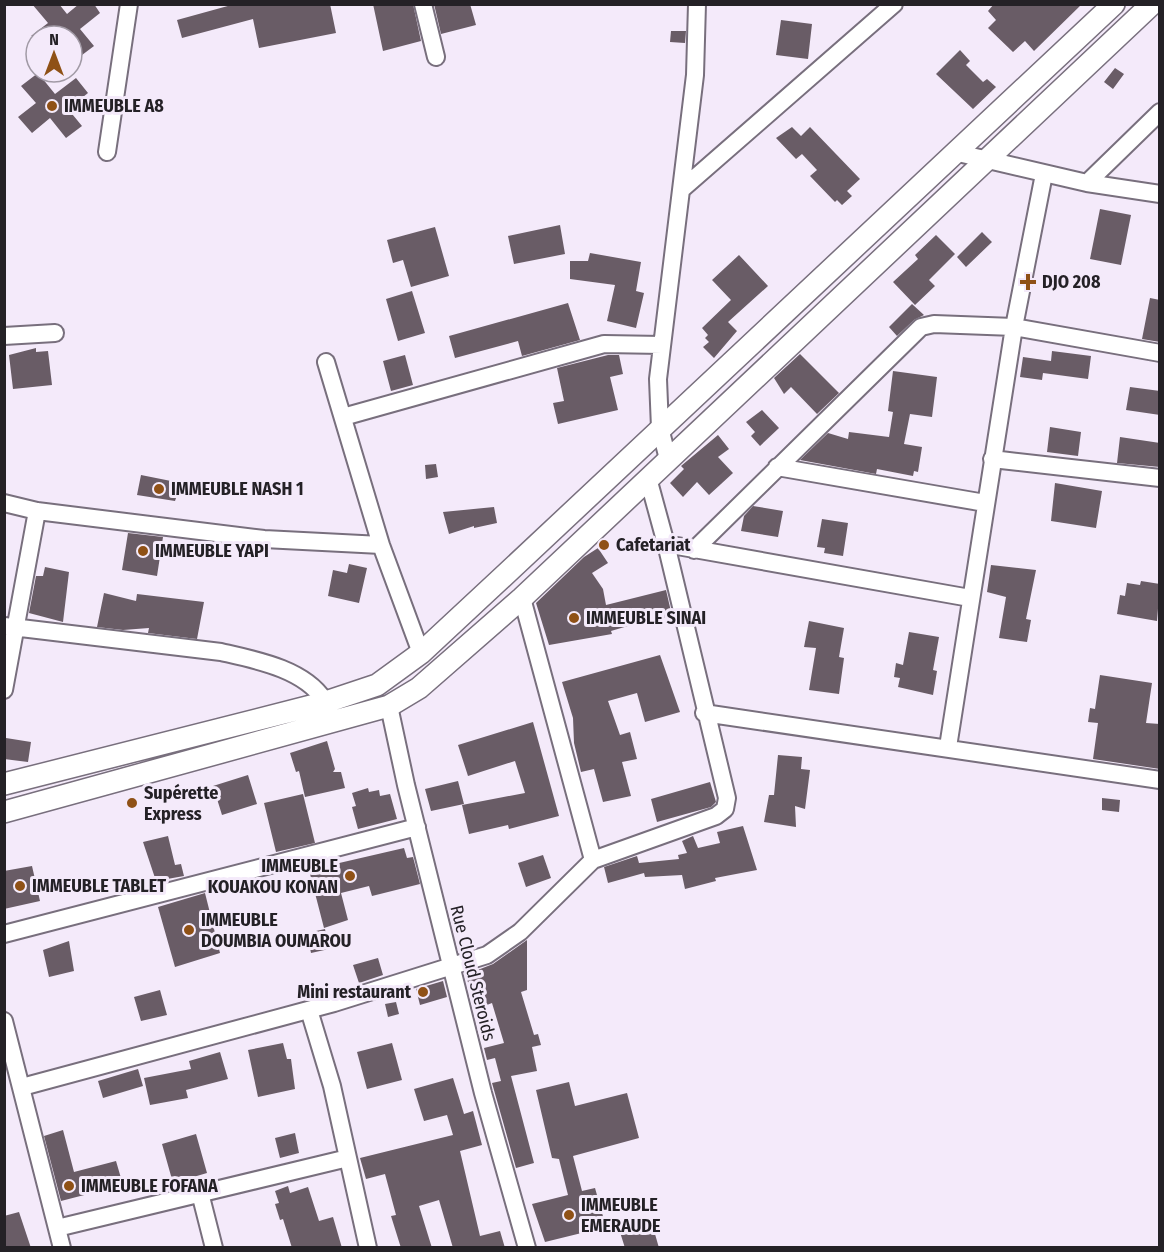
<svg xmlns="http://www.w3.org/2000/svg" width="1164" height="1252" viewBox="0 0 1164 1252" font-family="'Fira Sans Condensed',sans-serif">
	<rect width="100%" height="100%" fill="#f4eafa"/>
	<path fill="#695c66" d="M32,4H59L67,14L79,4H94L100,13L80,29L94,46L78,58L72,50V36H31L48,23Z
		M235,4H330L336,33L259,48L253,19L182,38L177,20Z
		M373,4H413L421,41L383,51Z
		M434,4H470L476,25L441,34Z
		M994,4H1082L1034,51L1025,41L1013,52L988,28L996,20L988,11Z
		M781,20L812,24L808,59L776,55Z
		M671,31H686L685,43L670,42Z
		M960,50L970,61L966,65L983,82L987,79L996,87L973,109L936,74Z
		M1115,68L1124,74L1113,89L1104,82Z
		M38,73L55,94L76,78L88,93L68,109L82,126L66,138L50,118L32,133L18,117L36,103L21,86Z
		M792,127L801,136L810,127L860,179L847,191L852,196L842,205L837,200L835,202L810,176L817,170L802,154L796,159L776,138Z
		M1100,209L1131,215L1121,265L1090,259Z
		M560,225L565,254L514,264L508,236Z
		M435,227L449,276L411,287L403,260L393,263L387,240Z
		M982,232L992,242L966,267L957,257Z
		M936,235L955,254L929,280L935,286L915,305L893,282L918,259L915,255Z
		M590,253L641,262L636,291L644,293L636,328L607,321L615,285L570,279V261H588Z
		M739,255L768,286L728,322L737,331L714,358L703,347L709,342L705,338L708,335L702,328L731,300L712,280Z
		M412,291L425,333L398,341L386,299Z
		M1150,298L1160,300V342L1142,339Z
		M568,303L580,340L522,356L518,341L455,358L449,336Z
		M912,304L924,315L914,320L897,336L889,327Z
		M36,348V352L48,351L52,385L13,389L9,355Z
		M1052,351L1091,356L1088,379L1043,373L1042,380L1020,377L1023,357L1051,361Z
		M800,354L839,393L817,414L791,387L784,394L774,378Z
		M405,355L413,385L391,391L383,361Z
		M608,355H619L623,374L610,377L618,410L558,424L553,403L564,401L557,368Z
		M893,371L937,377L932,417L910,414L904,444L922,447L918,472L914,471L913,476L877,469L876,474L800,460L828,433L848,439L849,432L889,437L893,412L888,411Z
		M1130,387L1160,391V415L1126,410Z
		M762,410L779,428L760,446L751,436L755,432L746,422Z
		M1050,427L1081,432L1078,456L1047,452Z
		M718,435L729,449L718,457L733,473L709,495L697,482L683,497L670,483L684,469L681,466Z
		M1120,437L1160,443V467L1117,463Z
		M436,464L438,477L426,479L425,465Z
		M141,475L181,483L175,501L137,495Z
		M1055,483L1102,491L1096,528L1051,521Z
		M753,506L783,511L778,537L741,531L744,516Z
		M494,507L497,523L474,528V526L449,534L443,512Z
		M822,519L848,523L843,556L824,553L825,548L817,547Z
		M128,533L163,537L157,576L122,570Z
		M598,548L608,563L592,573L603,589L606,605L666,590L672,616L638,623L611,631L612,634L549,645L536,603L584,557Z
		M349,564L367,568L359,603L328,596L333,570L347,573Z
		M991,565L1036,570L1026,619L1031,620L1027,642L999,638L1006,597L987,592Z
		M45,567L69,572L63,622L29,613L36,576H43Z
		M1141,581L1160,584L1157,621L1117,614L1120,595L1125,596L1127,583L1140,585Z
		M104,593L136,601L137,594L204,602L197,639L148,633L149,628L123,630L97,627Z
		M809,621L844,628L839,657L844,658L839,694L809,690L816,648L804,647Z
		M909,632L939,637L933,670L937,671L933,695L898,687L900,678L894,677L896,663L903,665Z
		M660,655L680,712L645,722L637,693L608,701L620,735L630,732L637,759L622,762L631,796L603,802L594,769L581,772L574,743L573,718L562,682Z
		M1100,675L1152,683L1146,723L1160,724V769L1093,759L1098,723L1088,722L1090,708L1095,709Z
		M533,722L559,816L509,829L508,825L469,834L462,805L525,793L515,761L468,776L458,745Z
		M6,738L31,742L28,762L4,759Z
		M327,741L335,769L333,772H341L345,788L305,797L299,771L296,772L290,753Z
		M778,755L802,757L801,769L810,770L805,809L795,806L796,827L764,822L769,795H774Z
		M248,775L257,804L222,815L213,786Z
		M458,781L464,804L431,811L425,789Z
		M710,782L716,802L711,807L657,822L651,799Z
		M368,788L369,792L379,790L380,796L390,794L397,819L358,829L352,807L356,806L352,793Z
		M303,794L315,843L276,852L264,803Z
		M1102,798L1120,800L1119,812L1102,810Z
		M743,826L757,870L715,878L716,881L685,889L682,875L645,877L644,873L608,883L604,867L637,856L639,863L679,859L678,855L687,853L682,841L693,836L698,848L720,843L717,832Z
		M168,836L175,865L181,864L184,876L156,881L143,842Z
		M404,848L407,858L413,857L420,884L372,896L369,886L341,893L348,920L324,928L309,870Z
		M543,855L551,878L526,887L518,863Z
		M32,866L40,901L4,909V871Z
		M205,893L220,953L175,967L158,907Z
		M325,929L329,949L311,953L307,933Z
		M527,940V990L521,992L534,1035L538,1034L541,1045L532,1047L537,1071L511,1076L534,1163L516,1168L492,1083L501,1081L495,1058L487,1060L484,1048L504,1043L492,1003L479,1008L465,975L493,964Z
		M69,941L74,971L49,977L43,950Z
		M378,958L383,975L359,983L353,965Z
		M443,981L447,997L420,1005L416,989Z
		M160,990L167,1015L141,1021L134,997Z
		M396,1002L399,1014L388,1017L385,1004Z
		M283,1043L287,1059H291L295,1089L258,1097L248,1050Z
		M392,1043L402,1080L367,1089L357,1052Z
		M220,1052L228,1079L186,1090L188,1098L150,1105L144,1078L191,1069L189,1061Z
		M138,1069L143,1086L103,1098L98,1081Z
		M453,1078L464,1114L473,1111L482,1145L460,1151L480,1236L500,1231L505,1248H453L439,1200L419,1206L432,1248H401L391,1216L396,1215L385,1174L366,1179L360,1158L453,1135L447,1115L424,1121L414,1089Z
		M569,1082L575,1106L627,1093L639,1138L573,1156L582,1191L595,1188L606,1227L545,1242L532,1204L568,1195L559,1159L552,1158L536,1090Z
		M63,1130L74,1172L116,1161L123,1185L61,1201L44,1136Z
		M295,1133L299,1153L280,1158L275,1138Z
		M196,1134L207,1173L173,1183L162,1144Z
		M288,1186L290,1193L308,1187L319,1221L333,1217L342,1248H292L283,1219L280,1220L275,1204L279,1203L275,1191Z
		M19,1212L31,1248H4V1216Z
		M651,1220L659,1248H625L619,1229Z"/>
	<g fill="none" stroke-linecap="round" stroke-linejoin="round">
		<g stroke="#786f7d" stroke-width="20">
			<path id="minor" d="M423,4L436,57
				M107,152L129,4
				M954,152L1087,183L1160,194
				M1087,183L1160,112
				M681,190L894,4
				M4,336L55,333
				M326,362L381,545L421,653
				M343,417L604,344L662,345
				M668,459L660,428L658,379L695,75L697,4
				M992,459L1160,478
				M777,467L985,503
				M4,503L37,511L264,539L381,545
				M666,544L970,598
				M694,550L921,327L934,324L1014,327L1160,353
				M522,598L593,860
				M4,626L221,652C256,660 304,669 324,700L323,703
				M4,690L37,511
				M389,706L406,785L483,1093L527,1248
				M704,713L1160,780
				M948,747L1014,327L1044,174
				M4,934L417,827
				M309,1010L332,1086L368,1248
				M4,1021L62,1248
				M22,1087L334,1003L487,955L520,932L593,860L716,816L725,809L727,798L666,544L648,478
				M200,1193L214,1248
				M57,1228L348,1158"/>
		</g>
		<g stroke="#786f7d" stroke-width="24">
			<path id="major" d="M4,784L323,703L377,685L421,653L507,573L1114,4
				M4,812L389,706L419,688L522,598L1152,4"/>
		</g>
		<use href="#minor" stroke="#fff" stroke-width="16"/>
		<use href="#major" stroke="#fff" stroke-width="21"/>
	</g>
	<g fill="#8f5116" stroke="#f4eafa" stroke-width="2">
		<circle cx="52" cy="106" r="6"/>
		<path d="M1025 273h6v6h6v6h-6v6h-6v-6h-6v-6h6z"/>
		<circle cx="159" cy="489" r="6"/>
		<circle cx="604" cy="545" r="6"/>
		<circle cx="143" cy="551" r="6"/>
		<circle cx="574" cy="618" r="6"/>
		<circle cx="132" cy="803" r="6"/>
		<circle cx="350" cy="876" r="6"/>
		<circle cx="20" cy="886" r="6"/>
		<circle cx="189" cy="930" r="6"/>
		<circle cx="423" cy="992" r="6"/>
		<circle cx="69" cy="1186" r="6"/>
		<circle cx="569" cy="1215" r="6"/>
	</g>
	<g text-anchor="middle" stroke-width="6" stroke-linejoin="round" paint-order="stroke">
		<g font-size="18" font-weight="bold" fill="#242126" stroke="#f4eafa" text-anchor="start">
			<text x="64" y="112">IMMEUBLE A8</text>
			<text x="1042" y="288">DJO 208</text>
			<text x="171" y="495">IMMEUBLE NASH 1</text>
			<text x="616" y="551">Cafetariat</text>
			<text x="155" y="557">IMMEUBLE YAPI</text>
			<text x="586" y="624">IMMEUBLE SINAI</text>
			<text x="144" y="799">Supérette<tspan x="144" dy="21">Express</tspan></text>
			<text x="338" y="872" text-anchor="end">IMMEUBLE<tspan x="338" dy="21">KOUAKOU KONAN</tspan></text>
			<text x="32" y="892">IMMEUBLE TABLET</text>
			<text x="201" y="926">IMMEUBLE<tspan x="201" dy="21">DOUMBIA OUMAROU</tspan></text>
			<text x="411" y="998" text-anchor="end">Mini restaurant</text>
			<text x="81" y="1192">IMMEUBLE FOFANA</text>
			<text x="581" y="1211">IMMEUBLE<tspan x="581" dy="21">EMERAUDE</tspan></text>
		</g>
		<g font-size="18" fill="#242126" stroke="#f4eafa">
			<text transform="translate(473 973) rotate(76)" y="6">Rue Cloud Steroids</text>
		</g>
	</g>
	<rect width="1164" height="1252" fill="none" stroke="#242126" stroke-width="12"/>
	<g transform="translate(54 54)"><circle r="28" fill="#f4eafa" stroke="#a19aa5" stroke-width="1.5"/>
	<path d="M0-4.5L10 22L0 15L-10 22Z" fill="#8f5116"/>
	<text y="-9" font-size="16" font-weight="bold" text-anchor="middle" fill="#242126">N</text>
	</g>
</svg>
